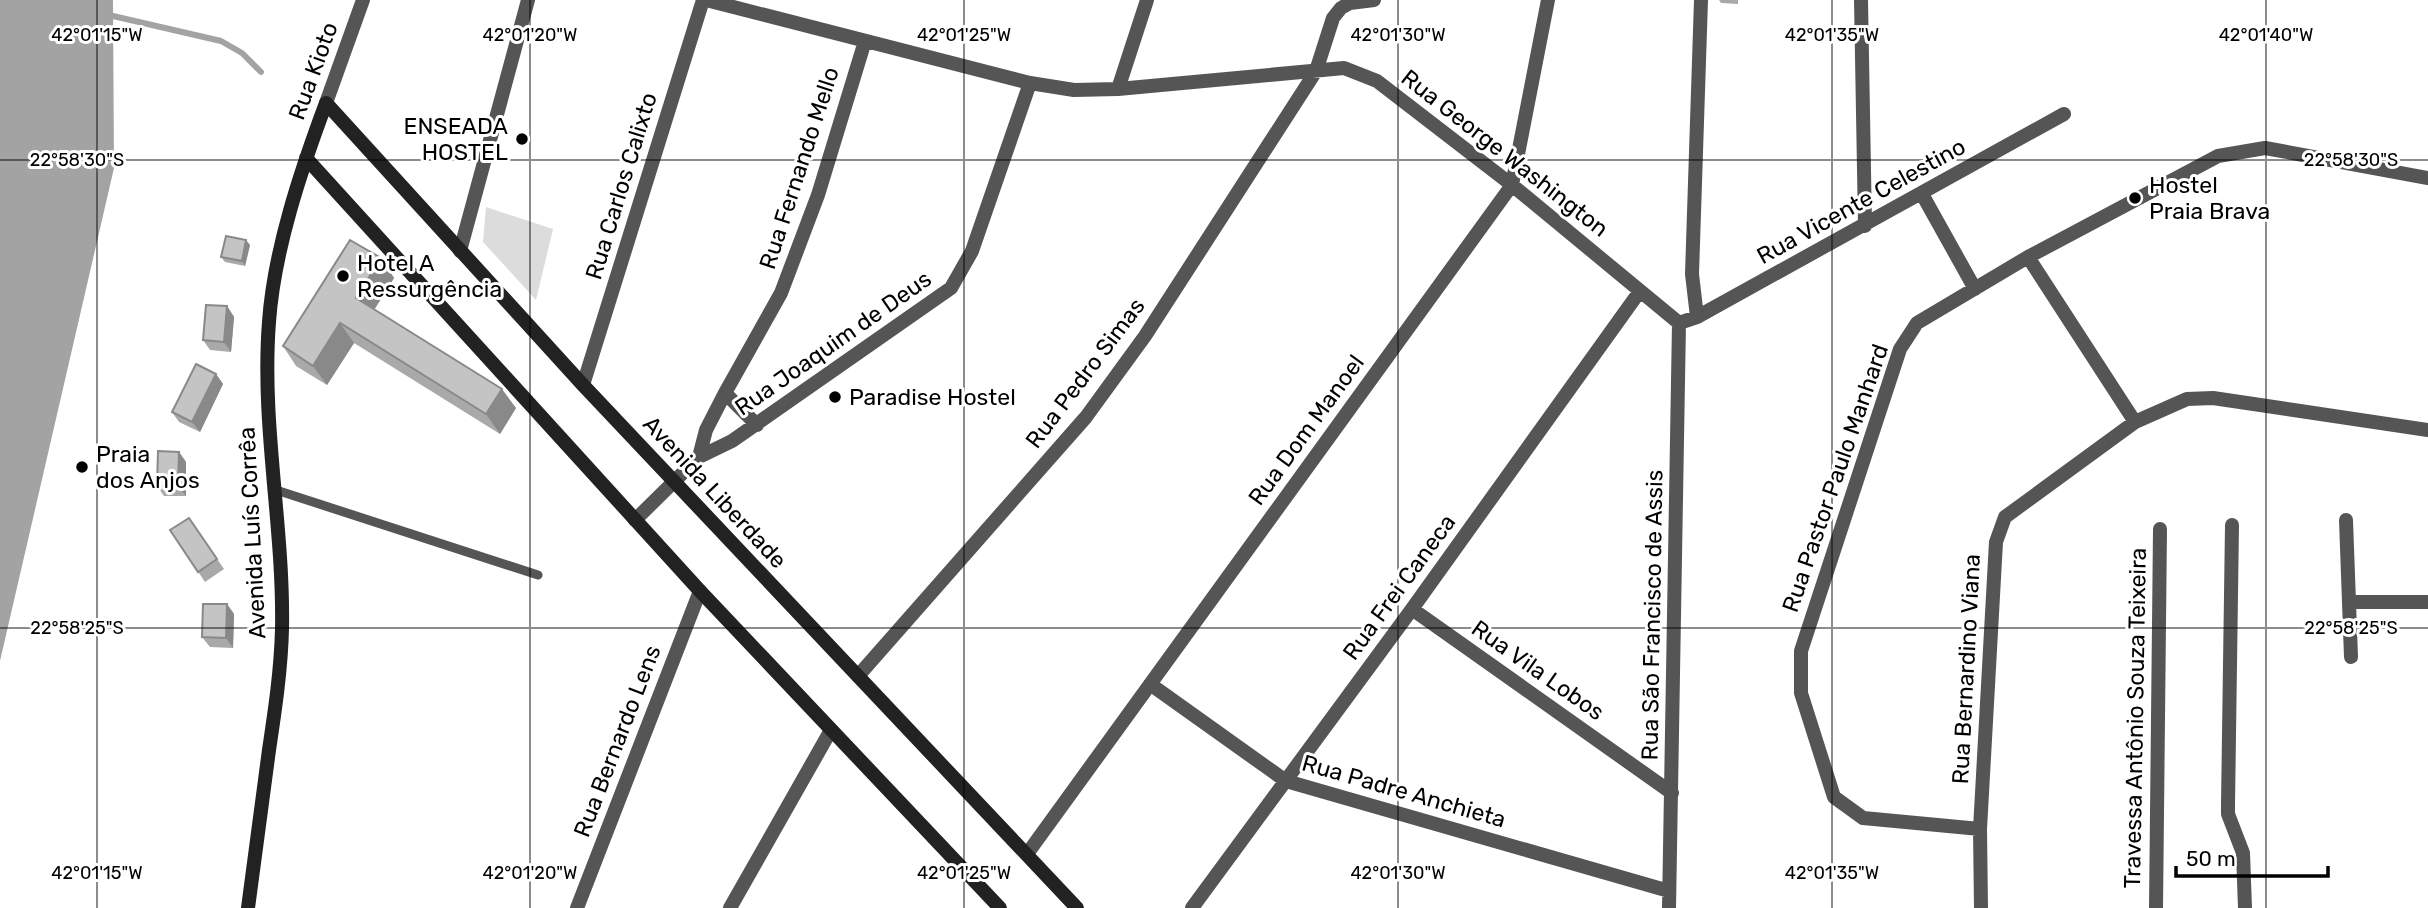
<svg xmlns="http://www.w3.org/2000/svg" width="2428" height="908" viewBox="0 0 2428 908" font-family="Rubik,sans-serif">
	<rect width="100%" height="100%" fill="#fff"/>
	<path fill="#dcdcdc" d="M486,207L553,229L536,300L483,242Z"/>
	<path fill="#a3a3a3" d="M0,0H113L114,168L0,661Z"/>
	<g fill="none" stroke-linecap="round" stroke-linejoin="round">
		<path stroke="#a3a3a3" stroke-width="6" d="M113,16L221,41L242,53L261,72"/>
		<path stroke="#555" stroke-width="9" d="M273,489L538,575"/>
		<path stroke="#555" stroke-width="14" d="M706,0L1030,83L1074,90L1118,89L1344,68L1377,81L1512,185L1679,323
			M1861,0L1865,226
			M1118,89L1147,0
			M326,103L363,0
			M1922,194L1975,289
			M460,251L528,0
			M2028,257L2135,422
			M1697,317L1692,274L1701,0
			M1679,323L1697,317L2064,114
			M583,385L703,0
			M725,393L757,425
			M699,457L706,430L725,393L781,293L818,195L865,41
			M635,520L699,457L732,441L951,288L972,251L1030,83
			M2346,520L2351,657
			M2232,525L2228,805V814L2243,853L2245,908
			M2349,602H2428
			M1412,609L1672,793
			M858,676L1086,417L1145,336L1316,71L1333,18L1341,8L1350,3L1374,0
			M1150,684L1286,781L1669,891
			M1980,829L1863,818L1834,797L1801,693V651L1900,349L1917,323L2028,257L2218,156L2265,148L2428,178
			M1027,854L1512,185L1548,0
			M577,908L700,591
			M730,908L831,730
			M1192,908L1412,609L1640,291
			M1669,908L1679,323
			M1981,908L1980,829L1996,542L2005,517L2135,422L2187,399L2213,398L2428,430
			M2156,908L2160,529"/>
		<path stroke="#222" stroke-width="14" d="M306,158L700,591L1000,908
			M248,908C255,855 262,803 269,750C275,710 281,670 282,629C284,527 261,425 269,322C274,250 301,170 326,103L583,385L1077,908"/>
	</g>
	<path fill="#a9a9a9" d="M1719,0H1738V4L1721,3Z
		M250,245L245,266L225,262L221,257Z
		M381,258L394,278L374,310L516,408L500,434L354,343L327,385L296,366L283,346Z
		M227,306L234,317L231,352L210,350L203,340Z
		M216,374L223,384L200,432L179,422L172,412Z
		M179,452L186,462V496H164L157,486Z
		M189,518L224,569L205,582L170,530Z
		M227,604L234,614L233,648L210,647L202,637Z"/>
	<path fill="#898989" d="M246,240L250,245L245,266L242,261Z
		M381,258L394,278L369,318L356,298Z
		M227,306L234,317L231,352L224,342Z
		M340,323L354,343L327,385L313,366Z
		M216,374L223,384L200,432L192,422Z
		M502,389L516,408L500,434L486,414Z
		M179,452L186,462V496L178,486Z
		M227,604L234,614L233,648L226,638Z"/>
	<path fill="#c4c4c4" stroke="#898989" stroke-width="2" d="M226,236L246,240L242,261L221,257Z
		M350,240L381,258L356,298L502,389L486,414L340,323L313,366L283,346Z
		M206,305L227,306L224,342L203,340Z
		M196,364L216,374L192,422L172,412Z
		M158,451L179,452L178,486H157Z
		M189,518L217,559L198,572L170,530Z
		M203,604H227L226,638L202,637Z"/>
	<path fill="none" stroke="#000" stroke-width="2" stroke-opacity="0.45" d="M97,0V908M530,0V908M964,0V908M1398,0V908M1832,0V908M2266,0V908M0,160H2428M0,628H2428"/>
	<g fill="#000" stroke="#fff" stroke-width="2.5">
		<circle cx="522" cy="139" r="7"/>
		<circle cx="2135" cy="198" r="7"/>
		<circle cx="343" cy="276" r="7"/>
		<circle cx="835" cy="397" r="7"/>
		<circle cx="82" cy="467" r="7"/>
	</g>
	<g text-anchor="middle" stroke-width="6" stroke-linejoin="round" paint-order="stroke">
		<g font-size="23" fill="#000" stroke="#fff">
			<text transform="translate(313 71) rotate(-70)" y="8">Rua Kioto</text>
			<text transform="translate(1505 153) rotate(38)" y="8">Rua George Washington</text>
			<text transform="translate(799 168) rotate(-72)" y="8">Rua Fernando Mello</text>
			<text transform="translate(621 186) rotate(-73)" y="8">Rua Carlos Calixto</text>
			<text transform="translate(1861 201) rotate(-29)" y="8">Rua Vicente Celestino</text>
			<text transform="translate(833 343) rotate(-35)" y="8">Rua Joaquim de Deus</text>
			<text transform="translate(1085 373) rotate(-53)" y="8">Rua Pedro Simas</text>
			<text transform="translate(1306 430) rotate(-54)" y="8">Rua Dom Manoel</text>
			<text transform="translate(1835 478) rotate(-71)" y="8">Rua Pastor Paulo Manhard</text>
			<text transform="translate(715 492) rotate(47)" y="8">Avenida Liberdade</text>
			<text transform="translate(252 533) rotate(-93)" y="8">Avenida Luís Corrêa</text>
			<text transform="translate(1399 587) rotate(-54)" y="8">Rua Frei Caneca</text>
			<text transform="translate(1652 615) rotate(-89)" y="8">Rua São Francisco de Assis</text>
			<text transform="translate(1966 669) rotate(-87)" y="8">Rua Bernardino Viana</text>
			<text transform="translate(1538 670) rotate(35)" y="8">Rua Vila Lobos</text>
			<text transform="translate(2135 718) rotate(-89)" y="8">Travessa Antônio Souza Teixeira</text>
			<text transform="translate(617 741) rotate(-69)" y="8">Rua Bernardo Lens</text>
			<text transform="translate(1404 791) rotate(16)" y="8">Rua Padre Anchieta</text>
		</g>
		<g font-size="23" fill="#000" stroke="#fff" text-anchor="start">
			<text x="508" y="134" text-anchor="end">ENSEADA<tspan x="508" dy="26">HOSTEL</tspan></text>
			<text x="2149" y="193">Hostel<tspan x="2149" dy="26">Praia Brava</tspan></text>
			<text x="357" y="271">Hotel A<tspan x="357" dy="26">Ressurgência</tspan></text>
			<text x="849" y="405">Paradise Hostel</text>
			<text x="96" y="462">Praia<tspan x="96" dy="26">dos Anjos</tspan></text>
		</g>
	</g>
	<g font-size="18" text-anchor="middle" fill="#000" stroke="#fff" stroke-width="6" stroke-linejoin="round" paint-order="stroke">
		<text x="97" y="41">42°01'15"W</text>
		<text x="530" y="41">42°01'20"W</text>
		<text x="964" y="41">42°01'25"W</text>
		<text x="1398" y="41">42°01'30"W</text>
		<text x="1832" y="41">42°01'35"W</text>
		<text x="2266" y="41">42°01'40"W</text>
		<text x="2351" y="166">22°58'30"S</text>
		<text x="77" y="166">22°58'30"S</text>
		<text x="2351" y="634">22°58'25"S</text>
		<text x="77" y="634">22°58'25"S</text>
		<text x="97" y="879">42°01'15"W</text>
		<text x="530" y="879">42°01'20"W</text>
		<text x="964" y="879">42°01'25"W</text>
		<text x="1398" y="879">42°01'30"W</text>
		<text x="1832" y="879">42°01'35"W</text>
	</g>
	<path d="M2176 866v10h152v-10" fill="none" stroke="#000000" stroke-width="3.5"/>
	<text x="2186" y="866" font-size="21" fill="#000000" stroke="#ffffff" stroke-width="5" paint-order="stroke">50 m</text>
</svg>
